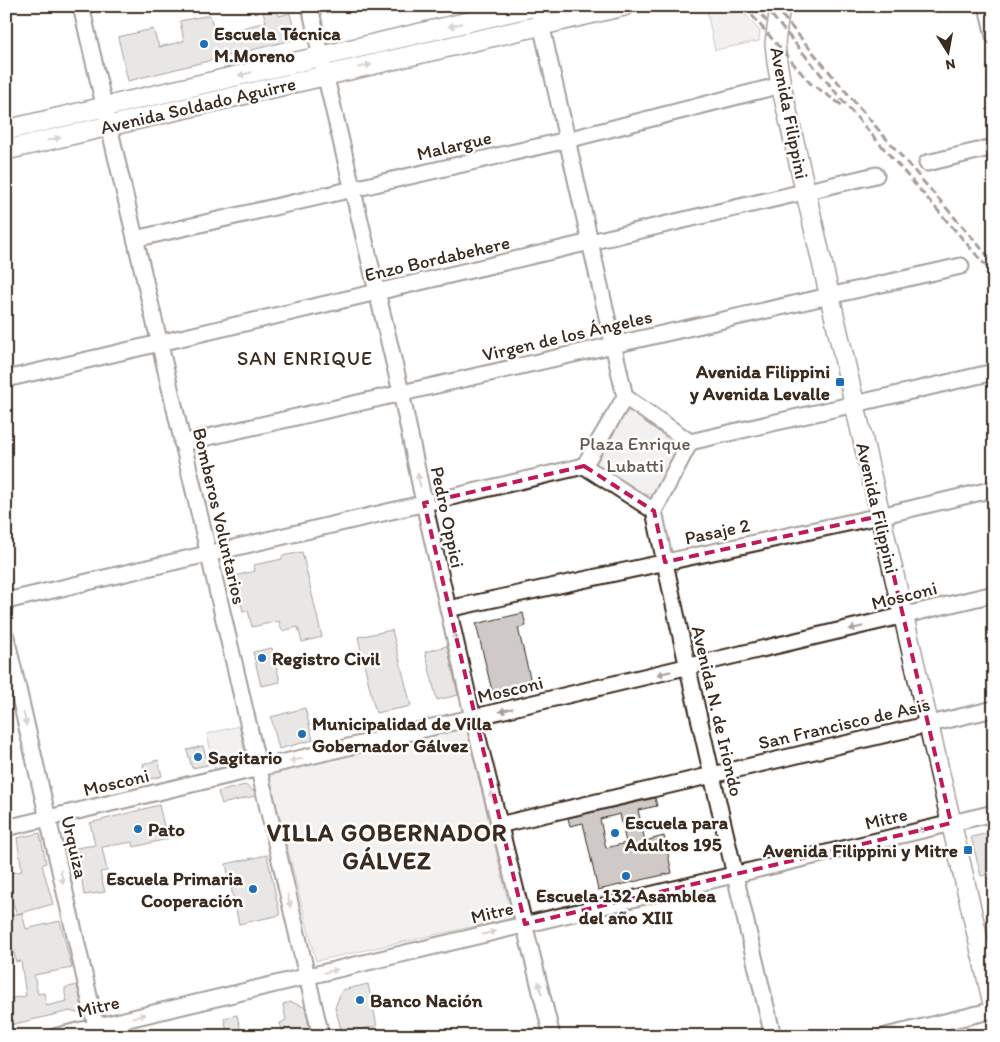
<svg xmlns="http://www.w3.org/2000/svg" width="1000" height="1042" viewBox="0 0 1000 1042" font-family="Itim,sans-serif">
	<rect width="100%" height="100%" fill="#fff"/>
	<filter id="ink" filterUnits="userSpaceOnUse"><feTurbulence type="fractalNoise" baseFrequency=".02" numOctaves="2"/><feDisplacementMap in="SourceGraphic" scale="10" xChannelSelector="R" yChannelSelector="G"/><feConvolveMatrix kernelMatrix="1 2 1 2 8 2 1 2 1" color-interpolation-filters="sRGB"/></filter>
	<g filter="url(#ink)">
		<path fill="#e2e0de" stroke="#8e857e" d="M686,6H737L760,31L759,41L715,50L706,7L687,12Z
			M631,410L676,446L677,451L655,493L649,495L641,493L598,469L596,461L623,415Z
			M465,722L512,918L316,961L268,771Z
			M239,726L247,762L215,770L207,734Z"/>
		<path fill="#cfcac7" stroke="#3b2a1e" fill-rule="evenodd" d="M272,6H275L279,16L290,13L296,39L128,81L118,37L153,29L159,47L184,41L180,21L210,15L215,35L266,22L262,9Z
			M302,552L322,637L302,642L298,627L282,631L279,621L252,627L248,610L243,611L234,576L255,571L254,565L282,559V556Z
			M523,613L526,626L518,628L531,682L492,691L476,624Z
			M392,630L411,706L376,713L372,698L358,637Z
			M447,646L458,695L437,700L425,652Z
			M272,648L280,682L261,686L253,652Z
			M305,708L313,740L279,749L271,717Z
			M203,746L208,765L192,768L187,750Z
			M158,760L162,776L146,780L143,764Z
			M245,785L254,791L255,796L222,804L218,792Z
			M655,798L657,806L638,810L645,841L664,836L672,873L598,890L583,823L570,826L568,818ZM620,814L626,843L606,848L600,819Z
			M159,805L167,839L134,847L133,842L102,847L107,871L100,872L105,892L84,895L79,859L76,848L95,845L90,823Z
			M994,832V873L981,876L971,837Z
			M40,833L46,863L42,865L53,904L17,914L22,913L26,929L60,921L72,968L34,975L38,994L44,993L46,1006L67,1001L65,994V988L77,985L83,1011L76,1013L70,1011L6,1026V999L26,996L21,961L16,962L13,949L6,951V916L17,914L6,887V874L22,871L17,838Z
			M267,855L280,915L239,924L226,864Z
			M368,984L377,1026L342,1033L335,1007L342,990Z
			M291,1002L305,1007L311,1036H284L280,1023L286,1020L283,1004Z
			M237,1015L242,1036H228L224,1018Z"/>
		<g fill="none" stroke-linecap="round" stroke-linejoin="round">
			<g stroke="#3b2a1e" stroke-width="19">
				<path id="minor" d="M81,6L321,1036
					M310,6L321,57L401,392L424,503L473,718L552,1036
					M537,6L625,397
					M987,6L994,36
					M927,163L994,147
					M135,239L567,140L781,85
					M6,379L876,175
					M625,397L690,442L654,511L584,466Z
					M690,442L994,372
					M182,443L961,266
					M654,511C691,687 731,861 773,1036
					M6,601L584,466
					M448,609L880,516L994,489
					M6,637L98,1035
					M499,825L994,709
					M6,828L994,594
					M57,1036L994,813
					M886,1036L994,1010"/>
			</g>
			<g stroke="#3b2a1e" stroke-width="22">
				<path id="major" d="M780,6L775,43L777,62L781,85L994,1008
					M6,130L536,6
					M6,150L624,6"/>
			</g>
			<use href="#minor" stroke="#fff" stroke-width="15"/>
			<use href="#major" stroke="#fff" stroke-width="19"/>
			<path stroke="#3b2a1e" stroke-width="3" stroke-dasharray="8 4" stroke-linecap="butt" d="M744,6L810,83L843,106
				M754,6L767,22
				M764,6L853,113L994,275
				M774,6L858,106L994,263"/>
		</g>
		<defs><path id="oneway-solid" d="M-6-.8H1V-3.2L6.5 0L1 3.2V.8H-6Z" transform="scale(1.25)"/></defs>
		<g fill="#a79f9a">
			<use href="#oneway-solid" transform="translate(455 25) rotate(167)"/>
			<use href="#oneway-solid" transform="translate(365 66) rotate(-13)"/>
			<use href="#oneway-solid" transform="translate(245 74) rotate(167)"/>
			<use href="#oneway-solid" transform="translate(54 139) rotate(-13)"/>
			<use href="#oneway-solid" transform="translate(419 480) rotate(-102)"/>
			<use href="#oneway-solid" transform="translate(856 628) rotate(167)"/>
			<use href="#oneway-solid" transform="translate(455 639) rotate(-103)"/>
			<use href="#oneway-solid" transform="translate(664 673) rotate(167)"/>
			<use href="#oneway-solid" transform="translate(506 710) rotate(167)"/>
			<use href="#oneway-solid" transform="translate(25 719) rotate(77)"/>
			<use href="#oneway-solid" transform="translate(296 760) rotate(167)"/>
			<use href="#oneway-solid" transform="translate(492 797) rotate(-104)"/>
			<use href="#oneway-solid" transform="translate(919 831) rotate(-13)"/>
			<use href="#oneway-solid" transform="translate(62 877) rotate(77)"/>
			<use href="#oneway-solid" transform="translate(289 901) rotate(77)"/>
			<use href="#oneway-solid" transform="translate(489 933) rotate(-13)"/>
			<use href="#oneway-solid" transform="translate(331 971) rotate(-13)"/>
			<use href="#oneway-solid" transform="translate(540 988) rotate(-104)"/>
			<use href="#oneway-solid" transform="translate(139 1016) rotate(-13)"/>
		</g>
	</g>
	<path d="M0 0H1000V1042H0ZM584,466L654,511L665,562L880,516L951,823L525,924L424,503Z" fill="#fff" fill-opacity=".55" fill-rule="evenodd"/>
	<path fill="none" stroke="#c2185b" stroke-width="4" stroke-dasharray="10 6" stroke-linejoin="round" d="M584,466L654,511L665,562L880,516L951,823L525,924L424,503Z"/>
	<g fill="#1f6fb2" stroke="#fff" stroke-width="2">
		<circle cx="204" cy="44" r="5"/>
		<rect x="835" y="377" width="10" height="10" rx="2.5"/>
		<circle cx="262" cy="658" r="5"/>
		<circle cx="302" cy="734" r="5"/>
		<circle cx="198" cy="757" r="5"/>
		<circle cx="138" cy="829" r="5"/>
		<circle cx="615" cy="833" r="5"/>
		<rect x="963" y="845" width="10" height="10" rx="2.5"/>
		<circle cx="626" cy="876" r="5"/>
		<circle cx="253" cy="889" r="5"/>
		<circle cx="360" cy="1000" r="5"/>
	</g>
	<g text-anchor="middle" stroke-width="5" stroke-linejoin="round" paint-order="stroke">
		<g font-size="19" font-weight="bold" fill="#3b2a1e" stroke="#fff" text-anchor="start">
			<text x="214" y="40">Escuela Técnica<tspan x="214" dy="22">M.Moreno</tspan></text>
			<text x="830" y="378" text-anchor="end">Avenida Filippini<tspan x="830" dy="22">y Avenida Levalle</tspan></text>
			<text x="272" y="665">Registro Civil</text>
			<text x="312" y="730">Municipalidad de Villa<tspan x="312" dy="22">Gobernador Gálvez</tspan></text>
			<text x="208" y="764">Sagitario</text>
			<text x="625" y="829">Escuela para<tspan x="625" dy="22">Adultos 195</tspan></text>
			<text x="148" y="836">Pato</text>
			<text x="958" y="857" text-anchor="end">Avenida Filippini y Mitre</text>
			<text x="243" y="885" text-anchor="end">Escuela Primaria<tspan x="243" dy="22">Cooperación</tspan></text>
			<text x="626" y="902" text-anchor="middle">Escuela 132 Asamblea<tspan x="626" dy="22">del año XIII</tspan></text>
			<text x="370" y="1007">Banco Nación</text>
		</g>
		<g font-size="19" fill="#3b2a1e" stroke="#fff">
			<text transform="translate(198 105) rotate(-13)" y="7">Avenida Soldado Aguirre</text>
			<text transform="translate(790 113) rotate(79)" y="7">Avenida Filippini</text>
			<text transform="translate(454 145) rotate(-13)" y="7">Malargue</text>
			<text transform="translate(437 258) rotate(-13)" y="7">Enzo Bordabehere</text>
			<text transform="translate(567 335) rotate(-13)" y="7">Virgen de los Ángeles</text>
			<text transform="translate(878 508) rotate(77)" y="7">Avenida Filippini</text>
			<text transform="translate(220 516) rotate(77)" y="7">Bomberos Voluntarios</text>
			<text transform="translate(448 517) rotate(78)" y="7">Pedro Oppici</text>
			<text transform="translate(717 531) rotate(-12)" y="7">Pasaje 2</text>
			<text transform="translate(904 595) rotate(-14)" y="7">Mosconi</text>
			<text transform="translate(510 689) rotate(-13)" y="7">Mosconi</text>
			<text transform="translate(718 711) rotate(77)" y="7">Avenida N. de Iriondo</text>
			<text transform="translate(844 723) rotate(-13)" y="7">San Francisco de Asis</text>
			<text transform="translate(116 782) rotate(-13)" y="7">Mosconi</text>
			<text transform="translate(886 818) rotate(-13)" y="7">Mitre</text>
			<text transform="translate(75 847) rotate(77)" y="7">Urquiza</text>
			<text transform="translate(492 912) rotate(-13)" y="7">Mitre</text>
			<text transform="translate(98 1006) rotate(-13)" y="7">Mitre</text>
		</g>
		<g font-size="19" fill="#65584e" stroke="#fff">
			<text x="635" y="450">Plaza Enrique<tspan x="635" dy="22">Lubatti</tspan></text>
		</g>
		<g font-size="20" letter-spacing="1" fill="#3b2a1e" stroke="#fff">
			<text x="305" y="365">SAN ENRIQUE</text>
		</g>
		<g font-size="24" font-weight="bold" letter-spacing="1" fill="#3b2a1e" stroke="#fff">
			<text x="387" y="841">VILLA GOBERNADOR<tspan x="387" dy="28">GÁLVEZ</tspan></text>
		</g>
	</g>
	<rect width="1000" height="1042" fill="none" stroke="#fff" stroke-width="25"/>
	<rect x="12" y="12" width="975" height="1017" fill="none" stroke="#3b2a1e" stroke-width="2" filter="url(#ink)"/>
	<g transform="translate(948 52) rotate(169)" stroke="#ffffff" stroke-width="4" paint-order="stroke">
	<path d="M0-4L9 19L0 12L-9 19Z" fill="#3b2a1e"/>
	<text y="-8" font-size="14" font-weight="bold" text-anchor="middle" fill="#3b2a1e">N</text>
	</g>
</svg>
